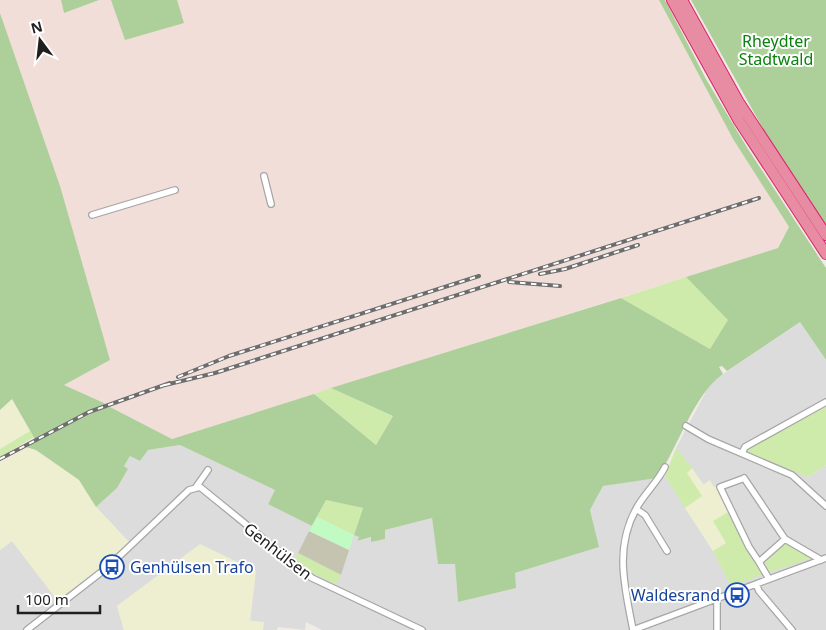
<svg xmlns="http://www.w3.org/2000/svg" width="826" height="630" viewBox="0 0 826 630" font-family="'Noto Sans',sans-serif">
	<rect width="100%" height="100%" fill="#f0ece5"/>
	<path fill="#dddcdc" d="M800,322L826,360V403L786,466L808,477L826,465V630H322L306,622L305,630L278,627L277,630H263V622L117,606L124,630H0V550L12,541L57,599L102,568L129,542L96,507L117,488L128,469L124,466L130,456L148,450L180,445L276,490L268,503L312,526L317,517L359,537L357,541L372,537L371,542L384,539L385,530L432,518L438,564L455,563L458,602L515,588V573L598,547L590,510L603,486L665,476L713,551L731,586L761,568L753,559L726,504L714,487L704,485L676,448L711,382Z"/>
	<path fill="#f2ded9" d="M0,0H659L733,139L789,227L778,248L172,439L110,407L106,408L104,403L64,385L110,360L0,16Z"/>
	<path fill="#c5c4b1" d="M309,531L349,550L341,575L298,553Z"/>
	<path fill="#eeefd1" d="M12,399L30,431L0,449V410Z
		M26,447L36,450L79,480L96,507L129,542L102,568L57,600L12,541L0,550V463Z
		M692,468L703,485L710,480L714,487L716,486L730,511L714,521L726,543L713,551L685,508L702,496L686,473Z
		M200,544L256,571L250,622H264L263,630H124L117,606Z"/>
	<path fill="#ceebab" d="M686,277L729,320L710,349L621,298Z
		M331,388L393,416L376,445L314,394Z
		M826,403V465L808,477L747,452L748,447Z
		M30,431L34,437L0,457V449Z
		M676,448L692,468L687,473L702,496L685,508L665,476Z
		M326,500L363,508L354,535L317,517Z
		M730,511L753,559L764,574L731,586L713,551L726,543L713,521Z
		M785,543L812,558L771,572L766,566V558Z
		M298,553L341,575L338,582L334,584L303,568L295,560Z"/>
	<path fill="#add09a" d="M61,0H99L64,13Z
		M111,0H177L184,23L125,40Z
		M659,0H665L706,79L748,149L826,268V360L800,322L727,371L722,366L719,367L723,374C693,395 678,448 657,478L603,486L590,510L599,547L515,573L516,588L458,602L455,564H438L432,518L385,530V539L371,542V537L357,541L359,537L354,535L363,508L326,500L312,526L268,504L275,490L180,445L148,450L140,461L130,456L124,466L128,469L117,488L96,507L79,480L36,450L26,447L36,441L12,399L0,410V13L60,186L110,360L64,385L104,403L106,408L110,407L172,439L314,394L376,445L393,416L331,388L621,298L710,349L728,320L686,277L778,248L789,227L733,139Z
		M691,0H826V227L793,182Z"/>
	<path fill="#c2fac3" d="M317,517L354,535L349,550L309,531Z"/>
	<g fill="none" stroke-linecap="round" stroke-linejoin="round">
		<g stroke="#a6a6a6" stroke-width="8">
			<path id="street" d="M264,176L271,204
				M92,215L175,190
				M686,426L708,439L792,475L826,506
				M742,453L745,447L826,402
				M744,478L785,539
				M742,479L720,487L749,547L759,562
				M196,487L208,470
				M636,509L645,515L667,551
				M769,579L759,562L785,539L821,560
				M756,584L826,558
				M27,630L109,566L189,490L200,487L312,578L422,630
				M633,630L756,584L759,591L792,630
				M633,630C625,588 614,549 636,509C644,494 657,483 665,467
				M717,630V599"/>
		</g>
		<g stroke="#de236e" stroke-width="12">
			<path id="highway" d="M672,0L739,121L826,254
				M682,0L738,101L826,235"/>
		</g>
		<use href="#street" stroke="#fff" stroke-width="5.5"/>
		<use href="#highway" stroke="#e88ca3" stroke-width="10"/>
		<g stroke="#6d6d6d" stroke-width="4">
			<path id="rail" d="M540,274L565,269L638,245
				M509,282L560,286
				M178,377L229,356L479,276
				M165,385L215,373L759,198
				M0,459L89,412L170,383"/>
		</g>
		<use href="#rail" stroke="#fff" stroke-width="2" stroke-dasharray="5.5" stroke-linecap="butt"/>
	</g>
	<defs>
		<g id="bus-ring" transform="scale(1.25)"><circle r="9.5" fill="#fff" stroke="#1a4fb4" stroke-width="1.5"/><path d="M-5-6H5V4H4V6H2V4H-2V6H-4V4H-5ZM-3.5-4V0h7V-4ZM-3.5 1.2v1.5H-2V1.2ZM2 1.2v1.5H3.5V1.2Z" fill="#1a4fb4"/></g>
	</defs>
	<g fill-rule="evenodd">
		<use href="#bus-ring" x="112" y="567"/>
		<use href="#bus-ring" x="737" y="595"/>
	</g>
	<g text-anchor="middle" stroke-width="4" stroke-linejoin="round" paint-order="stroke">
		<g font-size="16" fill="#0a810d" stroke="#fff">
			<text x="776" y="47">Rheydter<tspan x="776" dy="18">Stadtwald</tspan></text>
		</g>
		<g font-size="16" fill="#1f1f1f" stroke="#fff">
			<text transform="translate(278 551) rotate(38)" y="6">Genhülsen</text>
		</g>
		<g font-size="16" fill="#164399" stroke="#fff" text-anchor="start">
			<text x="130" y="573">Genhülsen Trafo</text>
			<text x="720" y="601" text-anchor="end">Waldesrand</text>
		</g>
	</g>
	<g transform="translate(40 40) rotate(345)" stroke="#ffffff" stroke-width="4" paint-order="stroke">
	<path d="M0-4L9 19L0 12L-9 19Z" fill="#1f1f1f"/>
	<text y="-8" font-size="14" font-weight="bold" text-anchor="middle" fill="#1f1f1f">N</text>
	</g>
	<path d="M18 605v8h82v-8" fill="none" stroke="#1f1f1f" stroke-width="2.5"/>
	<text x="25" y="605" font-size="15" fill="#1f1f1f" stroke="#ffffff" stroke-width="4" paint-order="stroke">100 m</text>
</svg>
